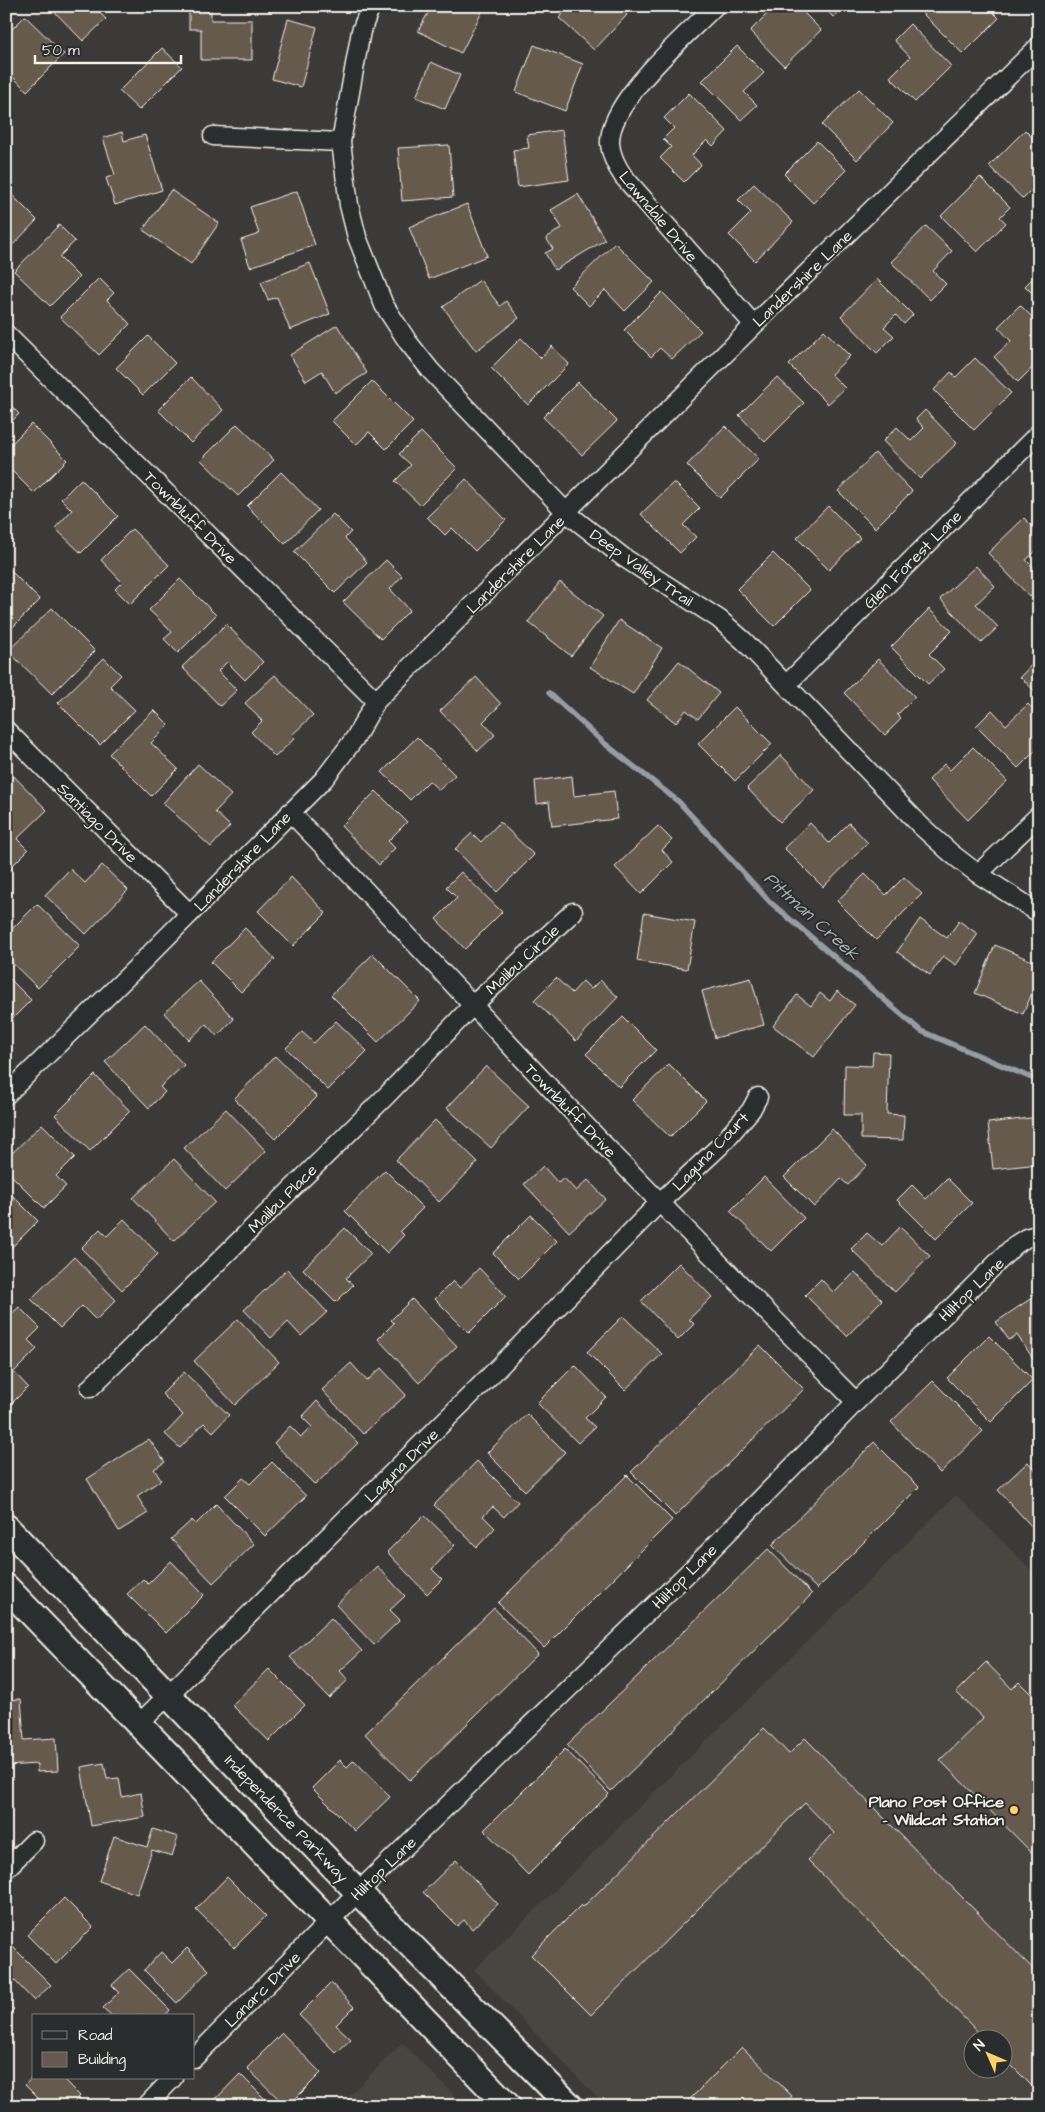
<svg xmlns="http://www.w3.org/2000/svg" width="1045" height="2112" viewBox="0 0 1045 2112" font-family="'Architects Daughter',sans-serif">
	<rect width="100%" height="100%" fill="#3c3a38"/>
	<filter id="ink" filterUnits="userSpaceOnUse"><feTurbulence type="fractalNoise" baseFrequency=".02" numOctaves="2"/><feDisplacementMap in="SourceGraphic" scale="10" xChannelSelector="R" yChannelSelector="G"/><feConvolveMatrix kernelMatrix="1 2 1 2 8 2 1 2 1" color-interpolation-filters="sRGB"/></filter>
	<g filter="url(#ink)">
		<path fill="#49443f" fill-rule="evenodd" d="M956,1495L1039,1578V2106H605L474,1970ZM972,2040H1002V2070H972Z
			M402,2043L465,2106H339Z"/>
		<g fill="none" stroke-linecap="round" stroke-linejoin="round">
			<path stroke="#949ea4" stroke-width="5.5" d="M549,693L604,743L679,802L770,902L921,1031L1039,1081"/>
		</g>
		<path fill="#665a4e" stroke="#f4f1e8" d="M49,6H93L106,19L83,41Z
			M432,6H485L461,53L418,31Z
			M570,6H618L627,15L594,50L559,18Z
			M775,6H797L821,30L784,66L750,31Z
			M822,6H844L833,17Z
			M928,6H946L949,9L951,6H987L999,18L963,54L921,12Z
			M189,8H211V20H252V60H201V29H189Z
			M25,16L64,54L27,91L6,70V35Z
			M288,19L317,27L301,87L272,79Z
			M910,24L951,66L915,102L890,77L910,57L894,40Z
			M534,45L583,64L565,111L516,92Z
			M737,46L764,73L744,92L757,105L741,120L702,81Z
			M162,48L182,67L139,110L119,91Z
			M431,62L460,75L445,109L416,97Z
			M859,89L893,123L857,160L822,125Z
			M689,93L727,131L713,146L707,140L692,155L701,165L684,182L660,158L671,147L663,139L674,128L664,118Z
			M562,130L569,180L518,187L513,150L529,148L527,135Z
			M1025,130L1039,144V183L1023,199L989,166Z
			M122,132L124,141L145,135L162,190L115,205L106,178L115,175L103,138Z
			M817,141L846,170L813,203L784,174Z
			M449,145L453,197L402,201L398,148Z
			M980,177L1010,207L1000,217L1006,223L977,252L941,216Z
			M754,184L793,222L755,261L729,235L751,213L738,200Z
			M6,189L37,220L6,252Z
			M171,190L219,223L191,264L143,230Z
			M297,191L315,245L250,267L241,240L259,234L250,207Z
			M578,194L605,240L555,270L545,253L553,249L546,238L562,228L551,210Z
			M467,204L487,256L429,279L409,227Z
			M59,225L75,241L59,257L79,277L50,306L14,271Z
			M926,226L952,251L933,271L946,284L930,300L891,262Z
			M615,243L654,282L625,311L605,290L589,306L570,287Z
			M310,263L330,314L290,330L277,297L268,300L261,282Z
			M1039,272V300L1025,286Z
			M99,278L114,293L107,300L130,324L99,355L60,317Z
			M877,279L913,315L904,324L896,315L884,327L894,336L877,353L841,316Z
			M480,280L500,306L506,301L519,318L476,351L443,307Z
			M662,292L701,331L672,359L660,348L651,357L624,330Z
			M1020,305L1039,324V361L1018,382L994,357L1011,341L998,327Z
			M337,325L367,373L335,393L322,371L306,381L290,355Z
			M824,330L850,356L831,374L845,388L828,404L789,365Z
			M148,336L175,363L143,395L116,368Z
			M521,338L541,358L552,346L569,364L528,405L491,368Z
			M975,358L1011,393L974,430L934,390L951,372L956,377Z
			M191,377L223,410L191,443L158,410Z
			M777,377L804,403L765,442L739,415Z
			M372,381L413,422L386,449L369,432L356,445L332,421Z
			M578,382L617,421L582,455L543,417Z
			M6,400L19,414L6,427Z
			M925,410L957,443L920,479L883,441L897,427L911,441L924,428L916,419Z
			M31,424L67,460L34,493L6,465V449Z
			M237,424L274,460L238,496L201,460Z
			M725,426L759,459L720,498L687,465Z
			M421,432L457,468L420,505L395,481L411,465L399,454Z
			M875,453L912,491L875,528L838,491Z
			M281,472L318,510L285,544L247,506Z
			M81,479L118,516L81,553L55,528L72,510L61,499Z
			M466,479L506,520L475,551L452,528L445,535L427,517Z
			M674,482L700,508L683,525L696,537L680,553L641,514Z
			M828,506L860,538L829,570L797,538Z
			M333,514L351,532L345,538L367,562L335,593L294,552Z
			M1024,518L1039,533V548L1026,560L1039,573V589L1030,597L988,553Z
			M132,529L169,565L130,604L115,589L122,582L101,560Z
			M773,553L810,590L774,626L737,589Z
			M386,560L402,576L390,589L410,610L381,639L343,602Z
			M6,566L40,600L6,634Z
			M976,566L995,586L976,604L998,627L981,643L940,599Z
			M180,579L216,615L178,653L164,639L172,632L149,610Z
			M560,582L603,616L571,656L528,622Z
			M52,608L95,651L52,694L8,651Z
			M929,609L952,631L929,654L944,669L928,684L891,647Z
			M619,620L662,648L633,694L590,667Z
			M226,624L263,662L245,680L227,662L218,671L237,690L220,706L182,667Z
			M104,658L121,675L110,686L135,710L100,745L58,703Z
			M878,659L915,697L897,715L901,719L885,735L844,693Z
			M1037,659L1039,660V695L1020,677Z
			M679,661L719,693L698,719L686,710L676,723L647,700Z
			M275,675L313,715L292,735L295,738L275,757L251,732L262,721L245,703Z
			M476,677L501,704L483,722L495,735L478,751L440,711Z
			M1028,704L1039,715V747L1018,768L976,726L992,710L1006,725Z
			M735,707L772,744L735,781L698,744Z
			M154,710L169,725L151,743L178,769L151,796L109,754Z
			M417,737L455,775L439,790L429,781L410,800L382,772Z
			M973,747L1007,781L968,820L929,780L944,764L950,770Z
			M781,755L814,790L780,822L747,788Z
			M198,764L231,795L215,812L230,826L211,847L163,803Z
			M6,768L47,810L17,839L28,850L14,864L6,856Z
			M572,776L574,796L614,791L617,819L552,826L549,802L537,804L535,781Z
			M376,791L407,822L388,841L395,848L379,865L341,826Z
			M500,822L534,855L497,892L455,849L472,833L481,842Z
			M810,823L829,843L849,823L868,843L823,887L784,848Z
			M658,826L672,840L662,850L673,862L641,894L615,867Z
			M102,865L128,890L86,934L45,895L70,869L85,883Z
			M461,872L502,912L465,949L436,919L457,898L446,887Z
			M865,874L886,895L904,877L922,894L876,940L837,901Z
			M291,877L326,913L293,946L258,911Z
			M37,904L80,946L38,988L6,957V935Z
			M644,913L695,922L687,969L637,961Z
			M920,919L947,938L959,921L978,934L956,965L943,956L930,975L897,952Z
			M245,928L275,959L241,992L211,962Z
			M995,945L1039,964V977L1023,1014L975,993Z
			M373,954L420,1001L378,1042L331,995Z
			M6,975L31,1000L6,1025Z
			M556,978L572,993L583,981L591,989L600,980L618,997L576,1041L534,1000Z
			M751,978L764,1025L715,1038L702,991Z
			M199,981L234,1019L217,1036L206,1024L189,1040L164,1013Z
			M837,991L855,1005L814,1057L773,1026L797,995L811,1006L820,993L830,1001Z
			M623,1017L656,1050L619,1087L586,1054Z
			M336,1021L367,1051L328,1090L286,1048L302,1032L314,1043Z
			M145,1024L184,1065L160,1087L165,1092L149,1108L105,1062Z
			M873,1052L889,1053L887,1114L904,1115L903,1140L861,1139V1115H844L845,1065L872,1066Z
			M275,1056L317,1097L275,1139L234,1099Z
			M669,1064L706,1101L670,1137L632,1100Z
			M486,1066L529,1106L491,1148L447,1108Z
			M95,1075L130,1111L90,1151L55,1115Z
			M226,1109L266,1151L225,1191L184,1148Z
			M1039,1117V1164L993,1169L988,1123Z
			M435,1120L478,1162L439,1202L396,1160Z
			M42,1124L75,1157L56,1176L66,1186L44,1208L6,1170V1159Z
			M832,1129L867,1165L848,1185L841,1179L814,1207L784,1177Z
			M174,1159L215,1202L174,1241L133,1198Z
			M543,1166L558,1183L564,1178L576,1191L588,1180L606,1199L569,1232L524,1184Z
			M385,1170L423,1208L400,1231L404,1235L387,1253L345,1211Z
			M764,1177L804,1218L771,1251L730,1211Z
			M947,1178L972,1203L936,1239L897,1200L912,1185L926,1199Z
			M6,1189L38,1221L6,1253Z
			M531,1215L557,1241L519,1279L493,1253Z
			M124,1219L158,1254L122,1290L81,1248L100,1229L107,1236Z
			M900,1227L930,1256L895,1292L851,1249L867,1233L882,1246Z
			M345,1228L371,1254L346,1278L353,1285L336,1302L303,1269Z
			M74,1257L116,1300L96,1320L82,1306L60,1328L31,1299Z
			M679,1263L712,1297L689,1319L694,1324L678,1340L641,1301Z
			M479,1268L506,1296L469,1333L435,1299L453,1281L460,1288Z
			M287,1269L327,1312L301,1336L288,1322L271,1338L244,1310Z
			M855,1272L882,1300L847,1336L805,1295L821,1279L834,1293Z
			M1039,1293V1367L1017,1335L1009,1340L996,1322Z
			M412,1299L457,1346L419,1383L378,1339L394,1323L391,1320Z
			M19,1307L40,1328L28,1340L37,1349L14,1372L28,1387L7,1408L6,1348L10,1344L6,1341V1319Z
			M623,1316L662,1354L625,1390L587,1352Z
			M238,1319L279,1362L235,1405L194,1361Z
			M989,1336L1033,1380L991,1422L947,1378Z
			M760,1345L804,1389L675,1516L631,1472Z
			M351,1363L367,1381L381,1368L406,1395L363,1434L322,1390Z
			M575,1365L606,1397L585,1418L595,1427L578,1443L537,1403Z
			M184,1372L229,1415L213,1432L204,1423L180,1448L165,1434L183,1415L162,1394Z
			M933,1381L983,1431L940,1473L891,1422Z
			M317,1401L358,1443L315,1485L274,1443L290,1426L301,1437L312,1427L302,1417Z
			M527,1414L565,1452L525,1491L487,1453Z
			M149,1439L165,1462L154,1469L161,1480L137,1496L148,1513L119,1531L87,1479Z
			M874,1442L919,1487L817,1589L772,1545Z
			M477,1461L518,1502L504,1517L493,1507L483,1516L495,1528L477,1547L434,1505Z
			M272,1462L306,1496L265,1536L225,1496L243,1478L250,1484Z
			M1028,1462L1039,1474V1489L1035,1492L1039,1495V1525L1034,1529L998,1490Z
			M627,1475L672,1520L544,1648L498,1603Z
			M216,1504L254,1544L213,1583L171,1539L192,1520L196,1524Z
			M424,1515L455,1545L432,1569L442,1579L427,1594L387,1552Z
			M768,1549L812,1594L611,1791L567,1745Z
			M171,1561L204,1595L166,1633L127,1594L143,1579L148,1584Z
			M377,1566L405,1596L390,1610L400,1620L374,1645L336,1605Z
			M494,1608L538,1654L410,1780L365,1734Z
			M331,1618L362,1651L340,1671L348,1680L329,1698L290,1657Z
			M986,1662L1012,1689L1019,1682L1039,1702V1860L940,1760L983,1718L956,1692Z
			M269,1669L305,1705L269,1741L232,1705Z
			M21,1699L24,1740L56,1738L58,1771L37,1772V1764L6,1766V1700Z
			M764,1728L789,1754L805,1738L1039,1975V2093L1002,2056V2040H986L808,1860L834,1833L805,1803L591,2015L531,1955L581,1905L583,1907Z
			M565,1749L609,1794L528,1875L484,1830Z
			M340,1760L347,1767L354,1760L390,1797L355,1831L312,1788Z
			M104,1763L107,1779L119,1778L122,1797L141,1793L145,1817L91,1826L81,1767Z
			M153,1829L178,1837L172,1856L152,1850L137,1894L99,1881L114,1836L147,1847Z
			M456,1860L498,1904L472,1929L464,1920L457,1926L423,1892Z
			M227,1877L266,1916L234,1948L196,1909Z
			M64,1898L93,1927L56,1964L27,1935Z
			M6,1940L51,1985L34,2001L14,1980L6,1988Z
			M187,1948L209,1970L177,2003L144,1970L161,1952L172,1963Z
			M129,1969L170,2010L165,2016H112L103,2008L119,1992L112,1985Z
			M331,1983L354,2007L336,2025L351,2039L336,2053L299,2015Z
			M6,2001L14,2009L6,2017Z
			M282,2033L321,2073L288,2106H286L247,2068Z
			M742,2047L792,2096L783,2106H692L687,2102Z
			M240,2074L272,2106H209Z
			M34,2075V2078H62L80,2096L70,2106H46L25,2085Z"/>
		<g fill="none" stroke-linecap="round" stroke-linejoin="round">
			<g stroke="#f4f1e8" stroke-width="21">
				<path id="minor" d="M371,6L361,31L341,142L349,205L357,237L384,305L408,342L431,371L567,513L623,557L719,619L744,641L921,826L952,854L978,874L1039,913
					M715,6C687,35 607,102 610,144C611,156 617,167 623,176L754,325
					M213,136L341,142
					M6,334L376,701
					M786,685L1039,433
					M6,730L190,914
					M290,812C385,909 476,1010 569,1108C663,1207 760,1305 856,1402
					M978,874L1039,815
					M6,1095L133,971L324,779L355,738L376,701L754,325L1039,46
					M90,1388L387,1095L472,1006L573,912
					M139,1724L499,1367L659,1203L721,1145L751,1110L758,1097
					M6,1869L34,1841
					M194,2058L358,1892L693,1568L856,1402L1015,1245L1026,1238L1039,1234
					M146,2106L173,2078"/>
			</g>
			<g stroke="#f4f1e8" stroke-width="29">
				<path id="secondary" d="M6,1527L358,1892L570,2106
					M6,1587L508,2106"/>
			</g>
			<use href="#minor" stroke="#2a2d2e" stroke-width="18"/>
			<use href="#secondary" stroke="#2a2d2e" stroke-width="25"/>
		</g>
	</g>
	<circle fill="#ffd166" stroke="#2a2d2e" stroke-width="2" cx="1014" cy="1810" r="5"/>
	<g text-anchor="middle" stroke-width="4" stroke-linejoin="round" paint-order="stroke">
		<g font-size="16" fill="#f4f1e8" stroke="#2a2d2e">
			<text transform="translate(659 216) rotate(50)" y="6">Lawndale Drive</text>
			<text transform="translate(802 278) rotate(-44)" y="6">Landershire Lane</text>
			<text transform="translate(191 517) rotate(45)" y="6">Townbluff Drive</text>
			<text transform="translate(912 559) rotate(-45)" y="6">Glen Forest Lane</text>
			<text transform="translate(515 564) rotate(-45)" y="6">Landershire Lane</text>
			<text transform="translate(642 567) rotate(35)" y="6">Deep Valley Trail</text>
			<text transform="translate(98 822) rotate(45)" y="6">Santiago Drive</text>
			<text transform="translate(242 861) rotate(-46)" y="6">Landershire Lane</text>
			<text transform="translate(522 959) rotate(-43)" y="6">Malibu Circle</text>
			<text transform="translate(571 1110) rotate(46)" y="6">Townbluff Drive</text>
			<text transform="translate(710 1151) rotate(-46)" y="6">Laguna Court</text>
			<text transform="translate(282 1198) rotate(-45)" y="6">Malibu Place</text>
			<text transform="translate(971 1289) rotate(-44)" y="6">Hilltop Lane</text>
			<text transform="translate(401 1465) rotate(-45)" y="6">Laguna Drive</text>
			<text transform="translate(684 1576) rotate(-45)" y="6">Hilltop Lane</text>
			<text transform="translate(287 1818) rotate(46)" y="6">Independence Parkway</text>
			<text transform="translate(383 1868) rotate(-44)" y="6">Hilltop Lane</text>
			<text transform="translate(262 1989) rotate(-45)" y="6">Lanarc Drive</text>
		</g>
		<g font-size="16" font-weight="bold" fill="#f4f1e8" stroke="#2a2d2e" text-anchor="end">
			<text x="1004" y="1807">Plano Post Office<tspan x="1004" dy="18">- Wildcat Station</tspan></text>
		</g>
		<g font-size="18" font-style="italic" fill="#acb3b5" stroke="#2a2d2e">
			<text transform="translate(812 916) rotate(42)" y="6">Pittman Creek</text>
		</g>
	</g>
	<rect width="1045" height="2112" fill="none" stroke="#2a2d2e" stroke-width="25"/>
	<rect x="12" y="12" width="1020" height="2087" fill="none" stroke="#f4f1e8" stroke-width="2" filter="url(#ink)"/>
	<rect x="32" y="2014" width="162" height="65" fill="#2a2d2e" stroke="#7b7b78"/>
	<rect x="42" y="2031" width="25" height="8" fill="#2a2d2e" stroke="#7b7b78"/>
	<text x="78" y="2040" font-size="15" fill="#f4f1e8">Road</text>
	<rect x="42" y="2052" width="25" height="15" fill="#665a4e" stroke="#7b7b78"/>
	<text x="78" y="2064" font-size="15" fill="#f4f1e8">Building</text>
	<g transform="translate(988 2054) rotate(315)"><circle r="24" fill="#2a2d2e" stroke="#7b7b78"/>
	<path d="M0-4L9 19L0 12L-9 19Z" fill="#ffd166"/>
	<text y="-8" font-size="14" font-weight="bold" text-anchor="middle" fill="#f4f1e8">N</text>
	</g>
	<path d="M35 55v8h146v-8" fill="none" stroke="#f4f1e8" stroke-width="2.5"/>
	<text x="42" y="55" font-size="15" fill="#f4f1e8" stroke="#2a2d2e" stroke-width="4" paint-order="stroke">50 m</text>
</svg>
